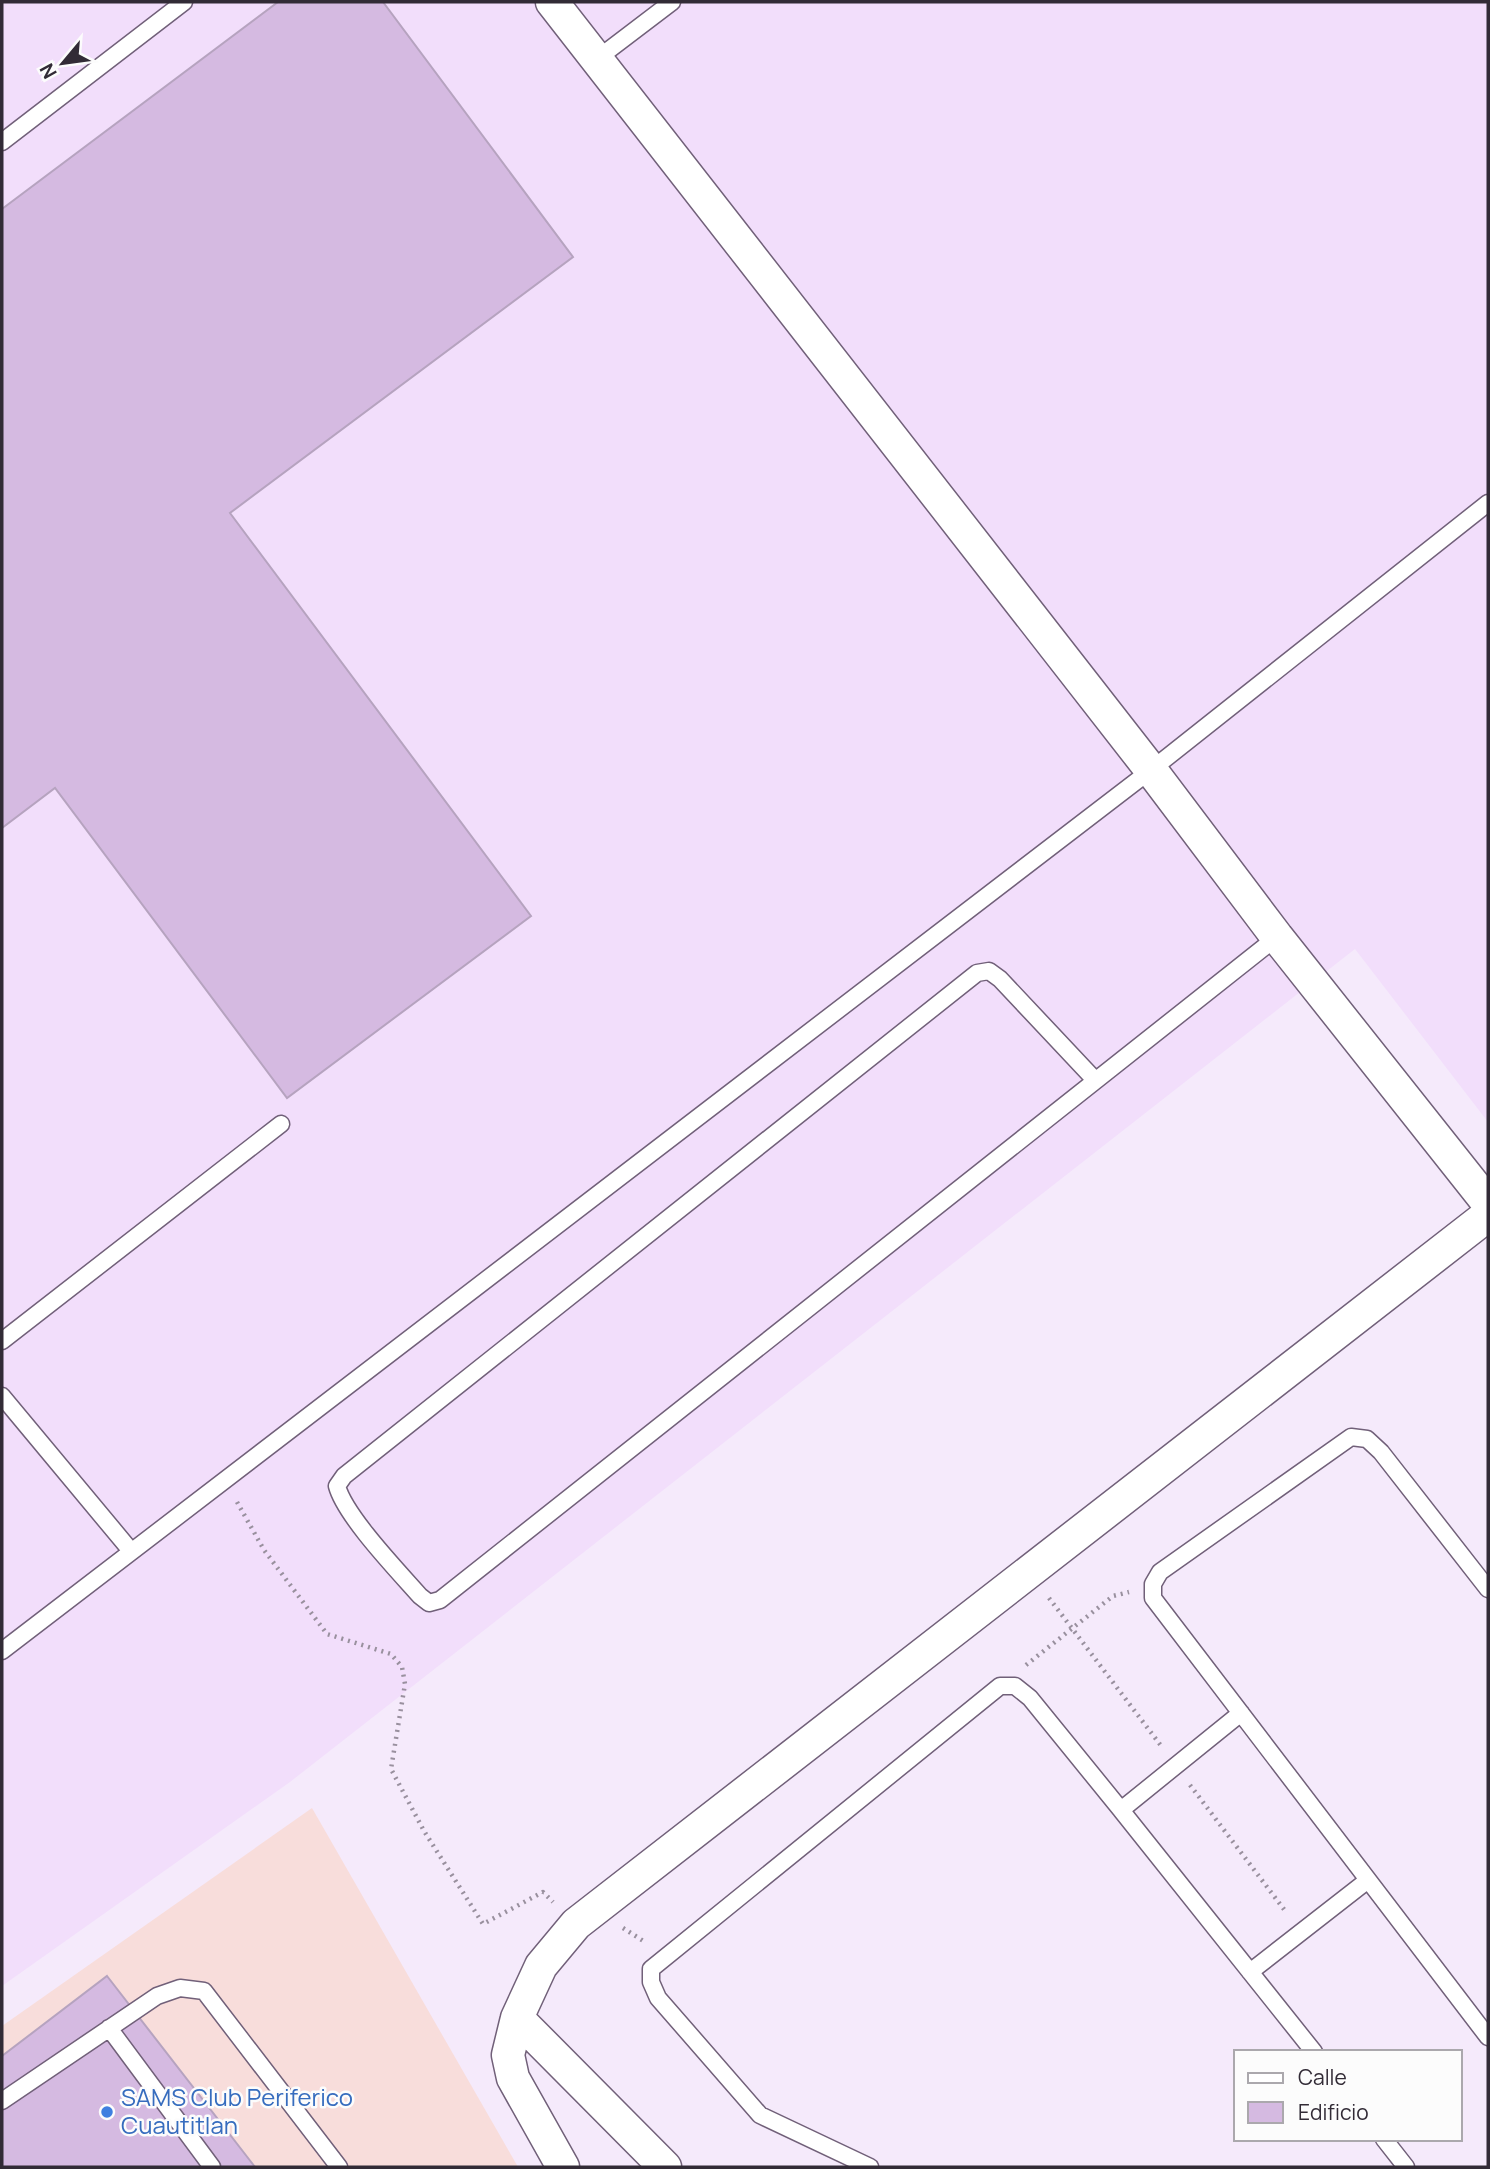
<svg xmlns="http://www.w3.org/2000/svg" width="1490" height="2169" viewBox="0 0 1490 2169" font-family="Manrope,sans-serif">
	<rect width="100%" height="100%" fill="#f5eafb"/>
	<path fill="#f8dddb" d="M312,1808L518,2167H2V2026Z"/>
	<path fill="#f2defb" d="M2,2H1488V1122L1355,949L290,1782L2,1986Z"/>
	<path fill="#d5bae1" stroke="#b6a3bf" stroke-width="2" d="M278,2H383L573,257L230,513L531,916L287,1098L55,788L2,828V209Z
		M107,1976L255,2167H2V2056Z"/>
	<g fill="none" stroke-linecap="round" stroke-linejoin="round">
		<g stroke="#716079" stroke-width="19">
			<path id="service" d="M597,59L672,2
				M2,142L184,2
				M1095,1080L1000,979L989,971L977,973L344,1476L337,1486C345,1516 398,1571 420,1596L429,1603L440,1600L1277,937
				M2,1341L281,1124
				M2,1396L131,1551
				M1488,1589L1381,1452L1367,1439L1351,1437L1160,1572L1153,1584V1598L1488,2037
				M2,1651L1151,770L1488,503
				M1121,1810L1314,2052
				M1250,1972L1368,1880
				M109,2028L212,2167
				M2,2101L157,1996L180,1988L204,1991L339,2167
				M1384,2139L1406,2167
				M870,2167L760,2115L658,1998L651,1982V1969L1000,1686H1015L1030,1698L1121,1810L1241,1713"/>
		</g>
		<g stroke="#716079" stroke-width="35">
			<path id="minor" d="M552,2L1151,770L1277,937L1488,1203
				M517,2018L665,2167
				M563,2167L513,2078L508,2055L517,2018L541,1966L576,1924L1488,1215"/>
		</g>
		<path stroke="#99909e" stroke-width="4.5" stroke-dasharray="2 5" stroke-linecap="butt" d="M237,1502L264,1550L327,1634L391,1654L402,1667L405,1684L391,1769L424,1831L483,1924L543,1892L553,1902
			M1049,1598L1162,1747
			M1026,1665L1113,1596L1129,1592
			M1190,1785L1286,1912
			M623,1928L645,1942"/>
		<use href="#service" stroke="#fff" stroke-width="16"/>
		<use href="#minor" stroke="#fff" stroke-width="32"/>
	</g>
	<circle fill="#3f7fe0" stroke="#fcfcfc" stroke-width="2.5" cx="107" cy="2112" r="7"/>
	<g text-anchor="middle" stroke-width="5" stroke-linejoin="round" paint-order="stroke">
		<g font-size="24" fill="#366cbe" stroke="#fcfcfc" text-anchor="start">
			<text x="121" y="2106">SAMS Club Periferico<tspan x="121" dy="28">Cuautitlan</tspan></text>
		</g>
	</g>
	<rect width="1490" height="2169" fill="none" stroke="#322b36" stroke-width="7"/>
	<rect x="1234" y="2050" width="228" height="91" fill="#fcfcfc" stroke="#aba8ad" stroke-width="2"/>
	<rect x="1248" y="2073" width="35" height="10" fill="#ffffff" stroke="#aba8ad" stroke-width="2"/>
	<text x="1298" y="2085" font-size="21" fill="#322b36">Calle</text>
	<rect x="1248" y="2102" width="35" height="21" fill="#d5bae1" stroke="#aba8ad" stroke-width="2"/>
	<text x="1298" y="2120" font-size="21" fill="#322b36">Edificio</text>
	<g transform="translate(63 63) rotate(241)" stroke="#fcfcfc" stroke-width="5" paint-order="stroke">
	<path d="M0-5L12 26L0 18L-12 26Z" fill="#322b36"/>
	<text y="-10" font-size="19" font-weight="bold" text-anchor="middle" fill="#322b36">N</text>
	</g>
</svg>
